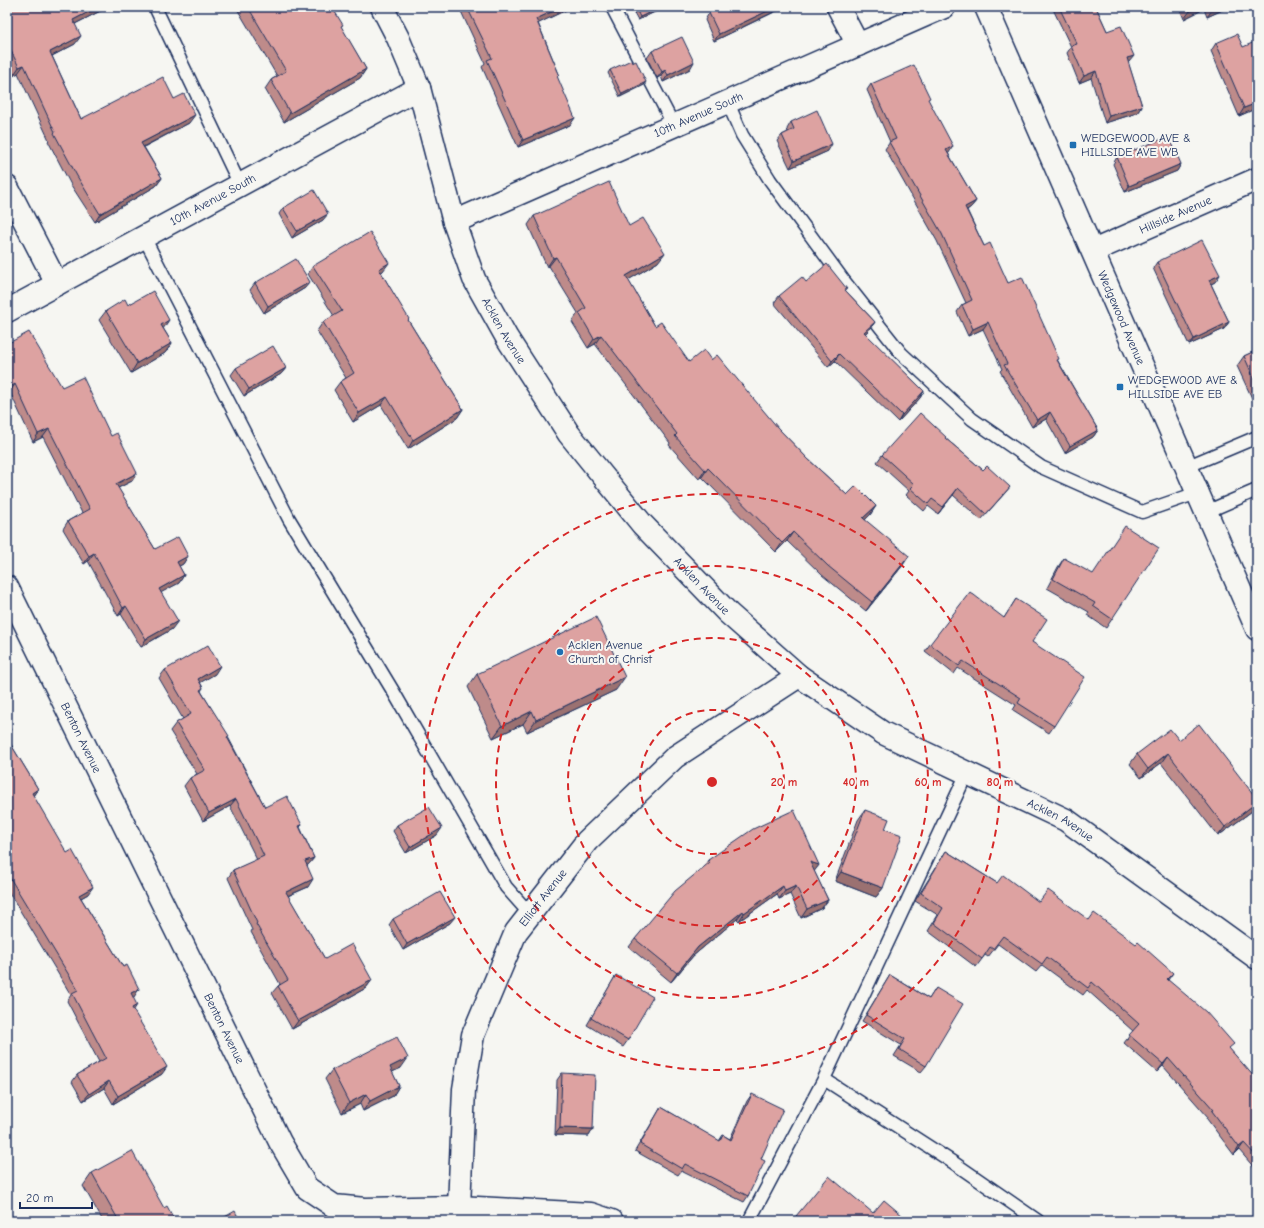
<svg xmlns="http://www.w3.org/2000/svg" width="1264" height="1228" viewBox="0 0 1264 1228" font-family="'Comic Neue',sans-serif">
	<rect width="100%" height="100%" fill="#f6f6f2"/>
	<filter id="ink" filterUnits="userSpaceOnUse"><feTurbulence type="fractalNoise" baseFrequency=".025" numOctaves="2"/><feDisplacementMap in="SourceGraphic" scale="8" xChannelSelector="R" yChannelSelector="G"/><feConvolveMatrix kernelMatrix="1 2 1 2 8 2 1 2 1" color-interpolation-filters="sRGB"/></filter>
	<g filter="url(#ink)">
		<g fill="none" stroke-linecap="round" stroke-linejoin="round">
			<g stroke="#1b2f5e" stroke-width="15">
				<path id="service" d="M155,7L240,185
					M612,7L674,126
					M728,103L742,135L770,180L844,281L901,353L972,419L1041,467L1142,512L1197,493
					M144,237L289,519L393,691L506,887L530,914
					M1186,467L1257,437
					M1206,512L1257,490
					M824,1079L954,1163L1038,1221
					M749,1221L824,1079L967,773"/>
			</g>
			<g stroke="#1b2f5e" stroke-width="25">
				<g id="minor">
					<path d="M382,7L398,38L419,88"/>
					<path d="M838,7L858,45"/>
					<path d="M7,187L57,284"/>
					<path id="s1" d="M1093,251L1257,179"/>
					<path id="s2" d="M7,587L280,1142L307,1188L334,1206L365,1209L459,1207L591,1214L612,1221"/>
					<path id="s3" d="M460,1221L459,1207L464,1089L473,1035L516,932L587,841L675,757L799,676"/>
				</g>
			</g>
			<g stroke="#1b2f5e" stroke-width="25">
				<g id="tertiary">
					<path id="s4" d="M454,222L944,7"/>
					<path id="s5" d="M7,311L419,88L454,222L474,279L507,338L569,434L642,524L728,613L799,676L883,733L1066,820L1257,958"/>
				</g>
			</g>
			<g stroke="#1b2f5e" stroke-width="25">
				<g id="secondary">
					<path id="s6" d="M986,7L1257,629"/>
				</g>
			</g>
			<use href="#service" stroke="#f6f6f2" stroke-width="12"/>
			<use href="#minor" stroke="#f6f6f2" stroke-width="22"/>
			<use href="#tertiary" stroke="#f6f6f2" stroke-width="22"/>
			<use href="#secondary" stroke="#f6f6f2" stroke-width="22"/>
		</g>
		<path fill="#be8b8a" stroke="#1b2f5e" d="M7,7H108L75,24V44L52,56L81,119L174,99L189,123L144,147L162,178L156,186L95,222L71,185L48,141L49,140L18,73L13,76L7,63Z
			M236,7H332L341,27L366,69L360,78L284,122L265,89L271,80L277,76Z
			M459,7H568L566,10L538,23L559,74L557,77L570,125L518,147L482,67L485,63Z
			M631,7H663L661,9L638,20Z
			M1052,7H1096L1107,31L1129,62H1128L1142,106L1137,113L1105,123L1091,78L1079,83L1067,53L1071,47Z
			M1179,7H1229L1207,17L1204,9L1184,19Z
			M783,8L714,41L705,20L709,13Z
			M1216,43L1243,47L1257,108L1239,116L1211,51Z
			M652,51L690,69L663,82L661,76L657,78L647,58Z
			M610,70L644,85L620,97L608,73Z
			M871,84L928,100L948,153L976,201L971,207L967,210L984,246L1058,361L1098,430L1093,437L1065,453L1046,419L1032,427L1000,371L1002,369L983,329L968,336L957,312L962,305L966,303L937,241L885,149L890,142L867,90Z
			M791,122L828,151L790,168L777,141L782,135L788,132L787,129Z
			M1117,157L1181,164L1177,171L1125,192L1113,164Z
			M283,208L323,220L292,238L279,214Z
			M534,216L629,226L658,262L628,280L655,326L689,362L711,360L808,459L847,495L876,506L870,515L865,520L903,565L866,611L822,575L787,541L776,552L702,477L699,479L669,445L670,443L595,344L588,348L572,322L578,313L549,266L547,267L528,225Z
			M1157,262L1215,282L1211,284L1229,322L1224,329L1189,345L1153,268Z
			M313,266L383,271L381,272L408,320L463,409L457,418L408,449L381,405L353,422L334,390L340,382L346,378L317,331L323,322L334,316L308,274Z
			M806,282L846,291L875,322L870,329L865,334L924,391L920,398L898,422L835,361L828,367L774,303L779,296Z
			M255,283L305,288L264,313L250,290Z
			M128,305L163,328L172,343L165,353L131,373L99,320L106,311Z
			M7,344L62,387L132,481L118,488L155,549L188,556L183,564L179,566L184,575L179,583L161,592L172,629L141,647L121,614L118,616L88,561L84,564L63,529L68,521L82,513L43,437L33,442L10,392Z
			M1257,350V409L1237,366L1244,356Z
			M236,368H286L281,374L244,396L231,375Z
			M945,438L983,470L1010,487L1005,493L981,520L953,495L938,514L928,506L924,511L906,495L909,491L877,462L882,455Z
			M1064,558L1112,619L1106,628L1087,615L1089,612L1047,588L1058,567Z
			M1016,599L1032,642L1054,726L1049,733L1013,710L1016,705L958,668L954,674L925,651L930,644L1004,618Z
			M165,670L215,674L200,682L203,688L201,691L228,737L265,807L302,825L300,827L314,858L307,866L308,887L288,896L325,959L372,980L366,988L292,1029L272,993L278,986L280,984L251,932L252,930L228,878L233,870L257,860L230,806L203,821L184,786L190,778L197,774L170,731L176,723L183,719L159,678Z
			M477,674L616,690L527,732L523,724L493,738L468,687Z
			M7,738L38,789L33,796L88,894L81,898L123,967L139,989L133,997V1011L162,1074L113,1104L104,1088L83,1101L72,1082L77,1075L99,1062L67,1001L71,995L7,889Z
			M1179,740L1252,811L1218,836L1161,763L1141,778L1130,764L1137,754Z
			M865,810L885,829L883,888L876,897L835,881L858,820Z
			M397,825L437,835L406,853L393,831Z
			M946,851L997,883L1039,902L1089,920L1173,973L1168,980L1256,1079L1257,1078V1171L1239,1150L1234,1155L1207,1119L1208,1117L1163,1066L1157,1072L1124,1043L1133,1031L1087,990L1083,995L1042,965L1036,972L998,944L988,957L985,955L976,967L928,931L938,915L915,901L941,859Z
			M708,860L819,865L814,871L828,900L822,908L801,918L790,894L779,899L777,894L739,921L737,919L693,956L671,982L629,947L635,939L703,868Z
			M393,919L450,923L403,950L389,925Z
			M616,975L628,1040L623,1047L587,1025L612,982Z
			M890,975L929,999L936,988L926,1066L921,1072L894,1056L901,1045L862,1021Z
			M401,1068L392,1072L399,1086L393,1096L363,1111L360,1104L342,1113L325,1079L332,1070Z
			M562,1073L593,1129L589,1136L555,1135L557,1080Z
			M752,1094L761,1159L748,1196L744,1202L681,1171L678,1175L635,1151L657,1114L661,1107L719,1141L723,1135L730,1139L747,1101Z
			M92,1173L164,1208L175,1221H103L83,1186Z
			M873,1213L909,1221H792L796,1216Z"/>
		<path fill="#9b7171" stroke="#1b2f5e" d="M98,7H108L67,28L73,20Z
			M562,7H568L566,10L531,27L536,19Z
			M661,7H663L661,9L638,20L640,17Z
			M776,7H784L714,41L719,34Z
			M1199,7H1206L1204,9L1184,19L1190,11Z
			M1217,7H1229L1207,17L1213,9Z
			M81,36L75,44L44,60L50,52Z
			M1134,56L1129,62L1122,65L1127,58Z
			M694,62L690,69L663,82L668,75Z
			M24,65L18,73L13,76L19,67Z
			M366,69L360,78L284,122L290,113Z
			M665,70L661,76L657,78L662,72Z
			M1096,71L1091,78L1079,83L1084,76Z
			M646,82L644,85L620,97L622,94Z
			M1257,103V108L1239,116L1244,108Z
			M1142,106L1137,113L1105,123L1109,116Z
			M195,115L189,123L135,151L141,143Z
			M575,118L570,125L518,147L523,140Z
			M832,144L828,151L790,168L794,161Z
			M953,146L949,153L942,157L946,150Z
			M1181,164L1177,171L1125,192L1129,186Z
			M162,178L156,186L95,222L100,214Z
			M976,201L971,207L961,214L965,207Z
			M328,214L323,220L292,238L297,231Z
			M665,253L658,262L620,285L626,276Z
			M556,257L549,266L547,267L553,258Z
			M389,263L383,271L373,277L379,269Z
			M1220,275L1215,282L1205,287L1209,280Z
			M310,282L305,288L264,313L268,306Z
			M169,320L163,329L161,325Z
			M875,322L870,329L859,339L864,332Z
			M988,322L983,329L968,336L973,329Z
			M1229,322L1224,329L1189,345L1194,339Z
			M601,335L595,344L588,348L594,339Z
			M172,343L165,353L131,373L137,363Z
			M839,354L835,361L828,367L832,361Z
			M286,368L281,374L244,396L249,389Z
			M15,384L10,392L7,394V389Z
			M924,391L920,398L898,422L902,415Z
			M387,397L381,405L353,422L359,413Z
			M463,409L457,418L408,449L413,440Z
			M1050,412L1046,419L1032,427L1037,420Z
			M49,429L43,437L33,442L38,434Z
			M1098,430L1093,437L1065,453L1070,446Z
			M708,468L702,477L699,479L705,470Z
			M137,473L132,481L110,492L116,484Z
			M958,488L953,495L938,514L943,507Z
			M876,506L870,515L857,527L863,518Z
			M793,532L787,541L776,552L782,543Z
			M94,553L88,561L84,564L89,556Z
			M188,556L183,564L172,570L177,562Z
			M909,556L903,565L866,611L872,602Z
			M184,575L179,583L153,597L159,589Z
			M126,606L121,614L118,616L123,608Z
			M178,621L172,629L141,647L146,639Z
			M220,666L215,674L193,687L198,679Z
			M625,677L616,690L527,732L536,720Z
			M532,711L523,724L493,738L502,726Z
			M11,730L7,736V733Z
			M1168,753L1161,763L1141,778L1148,769Z
			M38,789L32,797V793Z
			M236,799L230,806L203,821L209,813Z
			M1257,802L1252,811L1218,836L1225,827Z
			M442,828L437,835L406,853L410,847Z
			M314,858L308,865L299,869L305,861Z
			M810,862L819,865L813,873Z
			M841,872L883,888L876,897L835,881Z
			M313,879L308,887L280,899L286,892Z
			M783,886L777,894L739,921L744,913Z
			M796,886L790,894L779,899L785,891Z
			M93,887L88,894L74,902L79,895Z
			M828,900L822,908L801,918L807,909Z
			M743,911L737,919L693,956L671,982L677,973L698,947Z
			M455,917L450,923L403,950L407,944Z
			M372,980L366,988L292,1029L298,1021Z
			M139,989L134,997L126,1001L131,993Z
			M137,1005L132,1013V1008Z
			M408,1058L401,1068L383,1076L390,1067Z
			M1168,1058L1163,1066L1157,1072L1163,1064Z
			M167,1067L162,1074L113,1104L118,1096Z
			M109,1081L104,1088L83,1101L89,1094Z
			M399,1086L393,1096L363,1111L370,1101Z
			M366,1094L360,1104L342,1113L349,1103Z
			M560,1128L593,1129L589,1136L555,1135Z
			M1244,1143L1239,1150L1234,1155L1239,1147Z"/>
		<path fill="#dda2a1" stroke="#1b2f5e" d="M7,7H98L73,20L81,36L50,52L81,119L163,77L174,99L184,94L195,115L141,143L162,178L100,214L77,176L54,133L55,132L24,65L19,67L7,43Z
			M248,7H332L343,25L341,26L366,69L290,113L271,80L286,71Z
			M467,7H562L536,19L559,74L557,76L575,118L523,140L487,60L492,58Z
			M635,7H661L640,17Z
			M722,7H776L719,34L709,13Z
			M1059,7H1096L1107,31L1121,26L1134,56L1127,58L1142,106L1109,116L1096,71L1084,76L1071,46L1077,44Z
			M1188,7H1199L1190,11Z
			M1212,7H1217L1213,9Z
			M1237,34L1243,47L1257,41V103L1244,108L1216,43Z
			M682,37L694,62L668,75L665,70L662,72L652,51Z
			M631,60L632,63L636,61L646,82L622,94L610,70Z
			M914,65L930,98L928,99L953,146L946,150L976,201L965,207L984,246L990,243L1008,283L1022,277L1059,359L1057,360L1098,430L1070,446L1050,412L1037,420L1004,365L1007,364L988,322L973,329L962,305L972,300L942,234L889,142L896,139L871,84Z
			M817,110L832,144L794,161L782,135L794,129L791,122Z
			M1169,136L1181,164L1129,186L1117,157Z
			M609,182L629,226L643,218L665,253L626,276L655,326L661,322L689,362L704,350L711,360L717,355L778,428L808,459L847,495L856,486L876,506L863,518L909,556L872,602L828,566L793,532L782,543L708,468L705,470L675,436L677,434L601,335L594,339L579,313L586,308L556,257L553,258L534,216Z
			M314,190L328,214L297,231L283,208Z
			M370,232L389,263L379,269L409,319L408,320L463,409L413,440L387,397L359,413L340,382L354,373L323,322L342,311L313,266Z
			M1202,240L1220,275L1209,280L1229,322L1194,339L1157,262Z
			M296,259L310,282L268,306L255,283Z
			M827,264L847,289L845,290L875,322L864,332L924,391L902,415L839,354L832,361L779,296L802,277L806,282Z
			M153,291L169,320L161,325L172,343L137,363L106,311L125,299L128,305Z
			M29,332L62,387L83,377L111,436L117,433L137,473L116,484L155,549L178,537L188,556L177,562L184,575L159,589L178,621L146,639L126,606L123,608L94,553L89,556L68,521L90,509L49,429L38,434L15,384L7,389V344Z
			M273,346L286,368L249,389L236,368Z
			M1257,350V385L1244,356Z
			M920,413L946,437L945,438L983,470L987,466L1010,487L986,514L958,488L943,507L932,499L928,504L910,488L914,484L882,455Z
			M1125,526L1159,548L1112,619L1093,606L1095,603L1053,579L1064,558L1093,574Z
			M970,592L1004,618L1016,599L1047,619L1032,642L1085,677L1054,726L1018,703L1021,698L963,661L959,666L930,644Z
			M596,617L625,677L536,720L532,711L502,726L477,674Z
			M208,645L220,666L198,679L203,688L200,690L229,736L227,737L265,807L287,796L302,825L299,826L314,858L305,861L313,879L286,892L325,959L352,944L372,980L298,1021L278,986L288,980L256,924L257,923L233,870L264,856L236,799L209,813L190,778L205,770L176,723L191,714L165,670Z
			M7,723L11,730L7,733Z
			M1199,724L1257,799V802L1225,827L1168,753L1148,769L1137,754L1170,729L1179,740Z
			M7,738L38,789L32,793L67,853L72,850L93,887L79,895L123,967L127,965L139,989L131,993L137,1005L132,1008L167,1067L118,1096L109,1081L89,1094L77,1075L106,1058L72,993L78,990L7,873Z
			M429,807L442,828L410,847L397,825Z
			M794,810L819,865L810,862L828,900L807,909L796,886L785,891L783,886L744,913L743,911L698,947L677,973L635,939L675,891L710,862L708,860L753,829Z
			M865,810L889,819L885,829L902,835L883,888L841,872Z
			M946,851L997,883L1003,875L1039,902L1048,890L1089,920L1094,913L1136,944L1138,942L1173,973L1167,979L1206,1012L1234,1044L1229,1048L1256,1079L1257,1078V1157L1244,1143L1239,1147L1212,1111L1214,1110L1168,1058L1163,1064L1129,1035L1139,1024L1092,982L1088,988L1047,957L1042,964L1003,936L993,949L990,947L982,959L934,923L943,908L921,893Z
			M440,892L455,917L407,944L393,919Z
			M616,975L653,997L628,1040L591,1018Z
			M890,975L929,999L936,988L963,1004L926,1066L899,1049L905,1039L866,1015Z
			M397,1037L408,1058L390,1067L399,1086L370,1101L366,1094L349,1103L332,1070Z
			M562,1073L595,1075L593,1129L560,1128Z
			M752,1094L783,1109L761,1159L765,1161L748,1196L685,1164L682,1169L640,1144L661,1107L720,1141L723,1135L731,1140Z
			M132,1151L164,1208L167,1206L175,1221H119L92,1173Z
			M829,1176L873,1213L884,1200L909,1221H803L796,1216Z
			M235,1211L240,1221H218Z"/>
	</g>
	<g fill="none" stroke="#d62828" stroke-width="2" stroke-dasharray="7 5">
		<circle cx="712" cy="782" r="72"/>
		<circle cx="712" cy="782" r="144"/>
		<circle cx="712" cy="782" r="216"/>
		<circle cx="712" cy="782" r="288"/>
	</g>
	<g fill="#1f6fb2" stroke="#f6f6f2" stroke-width="1.5">
		<rect x="1069" y="141" width="8" height="8" rx="2"/>
		<rect x="1116" y="383" width="8" height="8" rx="2"/>
		<circle cx="560" cy="652" r="4"/>
	</g>
	<g text-anchor="middle" stroke-width="4" stroke-linejoin="round" paint-order="stroke">
		<g font-size="12" fill="#1b2f5e" stroke="#f6f6f2">
			<text dy="4" stroke="none"><textPath href="#s4" startOffset="267">10th Avenue South</textPath></text>
			<text dy="4" stroke="none"><textPath href="#s5" startOffset="234">10th Avenue South</textPath></text>
			<text dy="4" stroke="none"><textPath href="#s1" startOffset="90">Hillside Avenue</textPath></text>
			<text dy="4" stroke="none"><textPath href="#s6" startOffset="339">Wedgewood Avenue</textPath></text>
			<text dy="4" stroke="none"><textPath href="#s5" startOffset="727">Acklen Avenue</textPath></text>
			<text dy="4" stroke="none"><textPath href="#s5" startOffset="1051">Acklen Avenue</textPath></text>
			<text dy="4" stroke="none"><textPath href="#s2" startOffset="168">Benton Avenue</textPath></text>
			<text dy="4" stroke="none"><textPath href="#s5" startOffset="1483">Acklen Avenue</textPath></text>
			<text dy="4" stroke="none"><textPath href="#s3" startOffset="342">Elliott Avenue</textPath></text>
			<text dy="4" stroke="none"><textPath href="#s2" startOffset="492">Benton Avenue</textPath></text>
		</g>
		<g font-size="12" fill="#1b2f5e" stroke="#f6f6f2" text-anchor="start">
			<text x="1081" y="142">WEDGEWOOD AVE &amp;<tspan x="1081" dy="14">HILLSIDE AVE WB</tspan></text>
			<text x="1128" y="384">WEDGEWOOD AVE &amp;<tspan x="1128" dy="14">HILLSIDE AVE EB</tspan></text>
			<text x="568" y="649">Acklen Avenue<tspan x="568" dy="14">Church of Christ</tspan></text>
		</g>
	</g>
	<circle cx="712" cy="782" r="6" fill="#d62828" stroke="#f6f6f2" stroke-width="2"/>
	<g font-size="12" text-anchor="middle" font-weight="bold" fill="#d62828" stroke="#f6f6f2" stroke-width="4" stroke-linejoin="round" paint-order="stroke">
		<text x="784" y="786">20 m</text>
		<text x="856" y="786">40 m</text>
		<text x="928" y="786">60 m</text>
		<text x="1000" y="786">80 m</text>
	</g>
	<rect width="1264" height="1228" fill="none" stroke="#f6f6f2" stroke-width="24"/>
	<rect x="12" y="12" width="1240" height="1204" fill="none" stroke="#1b2f5e" stroke-width="1.5" filter="url(#ink)"/>
	<path d="M20 1202v6h72v-6" fill="none" stroke="#1b2f5e" stroke-width="2"/>
	<text x="26" y="1202" font-size="12" fill="#1b2f5e" stroke="#f6f6f2" stroke-width="3" paint-order="stroke">20 m</text>
</svg>
